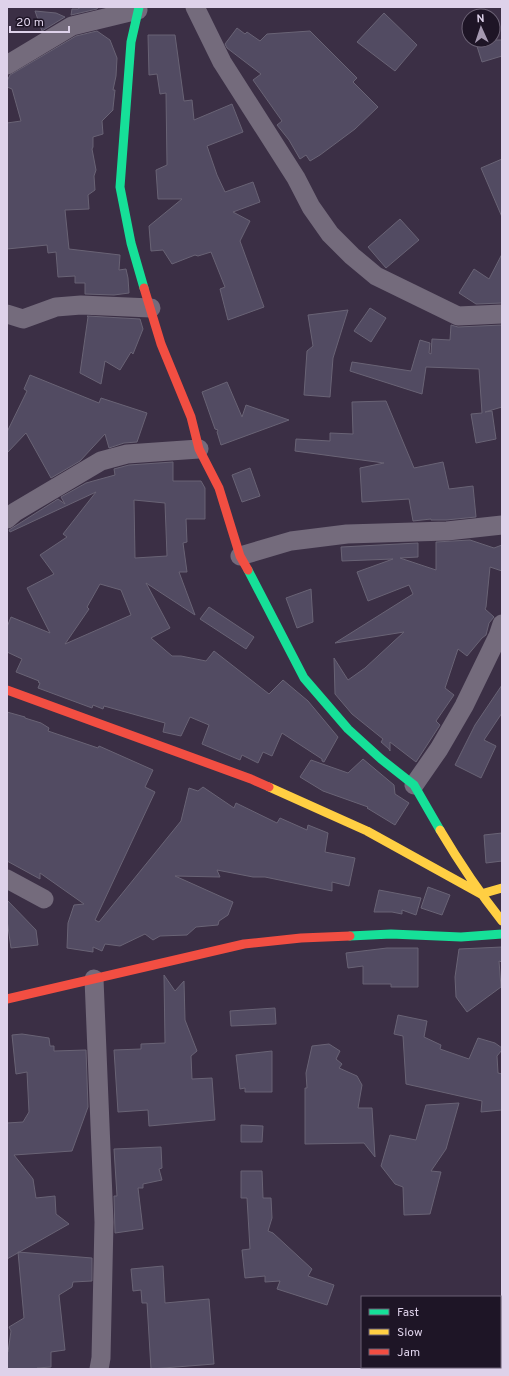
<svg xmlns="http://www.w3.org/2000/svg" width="509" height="1376" viewBox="0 0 509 1376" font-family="Overpass,sans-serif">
	<rect width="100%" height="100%" fill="#3b2f45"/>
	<path fill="#524b62" stroke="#696375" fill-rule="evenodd" d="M81,7H98L97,9L71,15L72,9H78Z
		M35,11L56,13L65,17L42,31Z
		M384,13L417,45L395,71L357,42Z
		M237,28L245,34L247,32L260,41L267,34L310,31L357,78L353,82L378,107L355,129L320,155L310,161L306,155L300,159L289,140L277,125L282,121L253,80L261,74L227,48L225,44Z
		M97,31L110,40L117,58L116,76L113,90H115L113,108V110L102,121L103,134L93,137V147L92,149L96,170L94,176L95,190L88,195L89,209L65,210L69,249L120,255L119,270L126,269L128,278L129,293L114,295L85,294V283H75V276L58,277L56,252L48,253L47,245L7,249V123L21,121L12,89L7,87V81L10,75L76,36Z
		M148,35H175L184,101L192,100L194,120L232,104L243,132L207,146L217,175L225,192L253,182L260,202L233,212L250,221L240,241L264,307L228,320L220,289L225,287L211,252L198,256L195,255L172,264L163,250L151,251L149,226L182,199H158L156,170L167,165L166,93L160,94L157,74L149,75Z
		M475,40H502V56L482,62Z
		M502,159V217L481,168Z
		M400,219L419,240L386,268L368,247Z
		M502,254V303L476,304L459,293L474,269L489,279Z
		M370,308L386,318L371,342L354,331Z
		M348,310L333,358L330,397L304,395L307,351L313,346L308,315Z
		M87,316L140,319L143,329L133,354L131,352L120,370L105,361L101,384L80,373L88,317Z
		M451,325L458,327L502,325V407L485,412L492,411L496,439L476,443L471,414L482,413L479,369L426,367L422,394L350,371L352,362L411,371L420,340L430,343L429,353L431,354L432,339L450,340Z
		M30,375L99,403L101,398L147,413L137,442L124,443L109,448L105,434L80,461L51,478L26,433L7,453V432L27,391L24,389Z
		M227,382L242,417L246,405L289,420L221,445L217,432L218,430L215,429L202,392Z
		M386,401L414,468L443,462L449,489L473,486L476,517L446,520H431V519L413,521L409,499L362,502L360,468L384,463L295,451L296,439L330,441V433L353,434L352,402Z
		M173,462V481H201L205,488V519H186L187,542L183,543L187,572H179L195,615L146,583L170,628L151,638L172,656H181L206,661L214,651L269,694L283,680L308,701L338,737L324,762L322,761V759L282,733L272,756L263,752L258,763L242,755L240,760L202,744L209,725L190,717L181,736L163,732L165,723L104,706L103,709L93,705L92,708L38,688L40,683L38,682L39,681L16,672L22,659L7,652V627L11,617L50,633L27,588L54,574L40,555L67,537L63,534L96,492L10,532L9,530L58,499L65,504L61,497L86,483L115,475L114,469L129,465ZM134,500L165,503L167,556L135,558ZM100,584L121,590L131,615L65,644L89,609L87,607Z
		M250,468L260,496L242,502L232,475Z
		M470,540L494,548L502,545V571L490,567L486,607L485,609L494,617L489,623L486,635L482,638L467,656L458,649L445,688L454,695L436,721L440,725L416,762L390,742V751L389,749L381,742L383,739L352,714L335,694L334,658L348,680L365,668L404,632L335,643L413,594L409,585L368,601L357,572L393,559L342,561L341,547L418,543V557L400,558L436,570V542Z
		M311,589L313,622L297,628L286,598Z
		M209,607L254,637L246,649L200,619Z
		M502,685V713L484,740L496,746L481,778L455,765L475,725Z
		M7,712L25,717V718L41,723L49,728L48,731L98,748L99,746L153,770L145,787L155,792L95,920L99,922L181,821L189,788L198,791L203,787L234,808L236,803L277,823L280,818L307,830L308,825L328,833L325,852L355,858L349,886L332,882V891L265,877H253L217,870L220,877L175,876L233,902L228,915L219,921L218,925L196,927L187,935L160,936L153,940L145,934L120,946L105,944L102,951L93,947V952L67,948L68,923L74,905L84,904L40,873V879L7,861Z
		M363,759L394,785L395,794L409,803L395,825L367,808L368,807L323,791L300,777L311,760L348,773Z
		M502,833V861L486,863L484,835Z
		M428,887L450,895L442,915L421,908Z
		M379,890L421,898L416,915L402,910V914L392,912H374Z
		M7,900L36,930L38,945L11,948L7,920Z
		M502,947V962L499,961L501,987L467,1012L456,997L455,977L459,949Z
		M387,948H418V987H391V984H363V966L348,968L346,953Z
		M164,975L175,991L184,981L185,1020L197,1051L191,1056L192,1079L212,1078L215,1120L149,1126L148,1110L118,1112L114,1050L141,1049V1044L165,1043Z
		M275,1008L276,1024L231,1026L230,1011Z
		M398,1015L427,1021L424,1037L441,1045L440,1049L469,1059L478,1038L495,1043L502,1048V1050L497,1056L498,1073L502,1074V1110L481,1112L482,1101L406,1084L403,1036L394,1034Z
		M22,1034L49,1038L50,1046H54V1051L86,1050L88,1107L72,1151L14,1155L33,1179L36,1198L55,1196L56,1214L69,1224L7,1259V1123L23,1122L29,1112L27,1072L16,1074L12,1035Z
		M329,1044L340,1051L336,1059L342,1064L339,1068L357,1076L362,1085L358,1108H372L375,1157L364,1143L305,1144V1088H307L306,1073L312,1046Z
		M272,1051V1092H245V1088L240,1089L236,1055Z
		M459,1103L446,1149L431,1171L441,1172L430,1214L404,1215L403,1187L395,1184L381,1166L390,1135L416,1140L426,1105Z
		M241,1125L263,1126L262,1142H241Z
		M161,1147L162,1168L159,1169L162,1180L143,1184V1188H138L143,1229L115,1233L114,1196H117L114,1149Z
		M241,1171H262L263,1198H271L272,1218L268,1231L273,1233L312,1269L308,1276L334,1285L327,1305L277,1289L280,1281L265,1282V1276L245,1278L242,1250L250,1249L247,1198H241Z
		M18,1252L92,1258V1281L73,1282L72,1287L59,1295L65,1350L51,1352V1367L37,1368V1369H7V1352H8L11,1331L9,1327L24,1318Z
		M163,1266L165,1303L209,1299L214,1364L151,1369L147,1303H142L141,1290L133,1291L131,1269Z"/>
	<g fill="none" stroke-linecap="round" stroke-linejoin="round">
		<path stroke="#746b7c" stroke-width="19" d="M195,7L222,62L296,178L311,207L330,234L352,256L376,276L458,316L502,314
			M7,65L72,26L138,10
			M7,314L23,319L56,307L81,305L151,308
			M7,519L15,512L101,461L127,454L199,449
			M240,556L291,541L347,534L447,531L502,525
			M414,785L439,749L464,706L498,636L502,624
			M7,879L44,899
			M94,979L104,1222L101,1358L99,1369"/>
		<path stroke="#16e098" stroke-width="9" d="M139,7L131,42L120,187L131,243L144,288
			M248,570L304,678L348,729L381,759L414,785L440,830
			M350,936L391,934L461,937L502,934"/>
		<path stroke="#ffcf43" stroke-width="9" d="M269,787L367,831L481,894L502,888
			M440,830C459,862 479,892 502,921"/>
		<path stroke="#f24e42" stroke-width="9" d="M144,288L161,344L191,417L199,449L219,488L240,556L248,570
			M7,690L251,779L269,787
			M7,999L244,944L301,938L350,936"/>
	</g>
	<rect width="509" height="1376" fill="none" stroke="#ded2ea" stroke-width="16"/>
	<rect x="361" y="1296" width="140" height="72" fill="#1e1526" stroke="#6b6174"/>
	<rect x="369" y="1309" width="20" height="6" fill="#16e098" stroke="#6b6174"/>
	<text x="397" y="1316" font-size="12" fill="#ded2ea">Fast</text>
	<rect x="369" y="1329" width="20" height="6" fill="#ffcf43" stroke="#6b6174"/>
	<text x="397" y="1336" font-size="12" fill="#ded2ea">Slow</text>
	<rect x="369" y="1349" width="20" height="6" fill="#f24e42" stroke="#6b6174"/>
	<text x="397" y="1356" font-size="12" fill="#ded2ea">Jam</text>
	<g transform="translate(481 28) rotate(357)"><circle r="19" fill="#1e1526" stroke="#6b6174"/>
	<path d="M0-3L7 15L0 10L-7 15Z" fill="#a599b0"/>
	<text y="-6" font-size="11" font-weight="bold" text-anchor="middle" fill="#ded2ea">N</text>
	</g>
	<path d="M10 26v6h59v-6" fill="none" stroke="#ded2ea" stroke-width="2"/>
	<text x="16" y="26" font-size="12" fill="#ded2ea" stroke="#1e1526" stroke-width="3" paint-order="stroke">20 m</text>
</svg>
